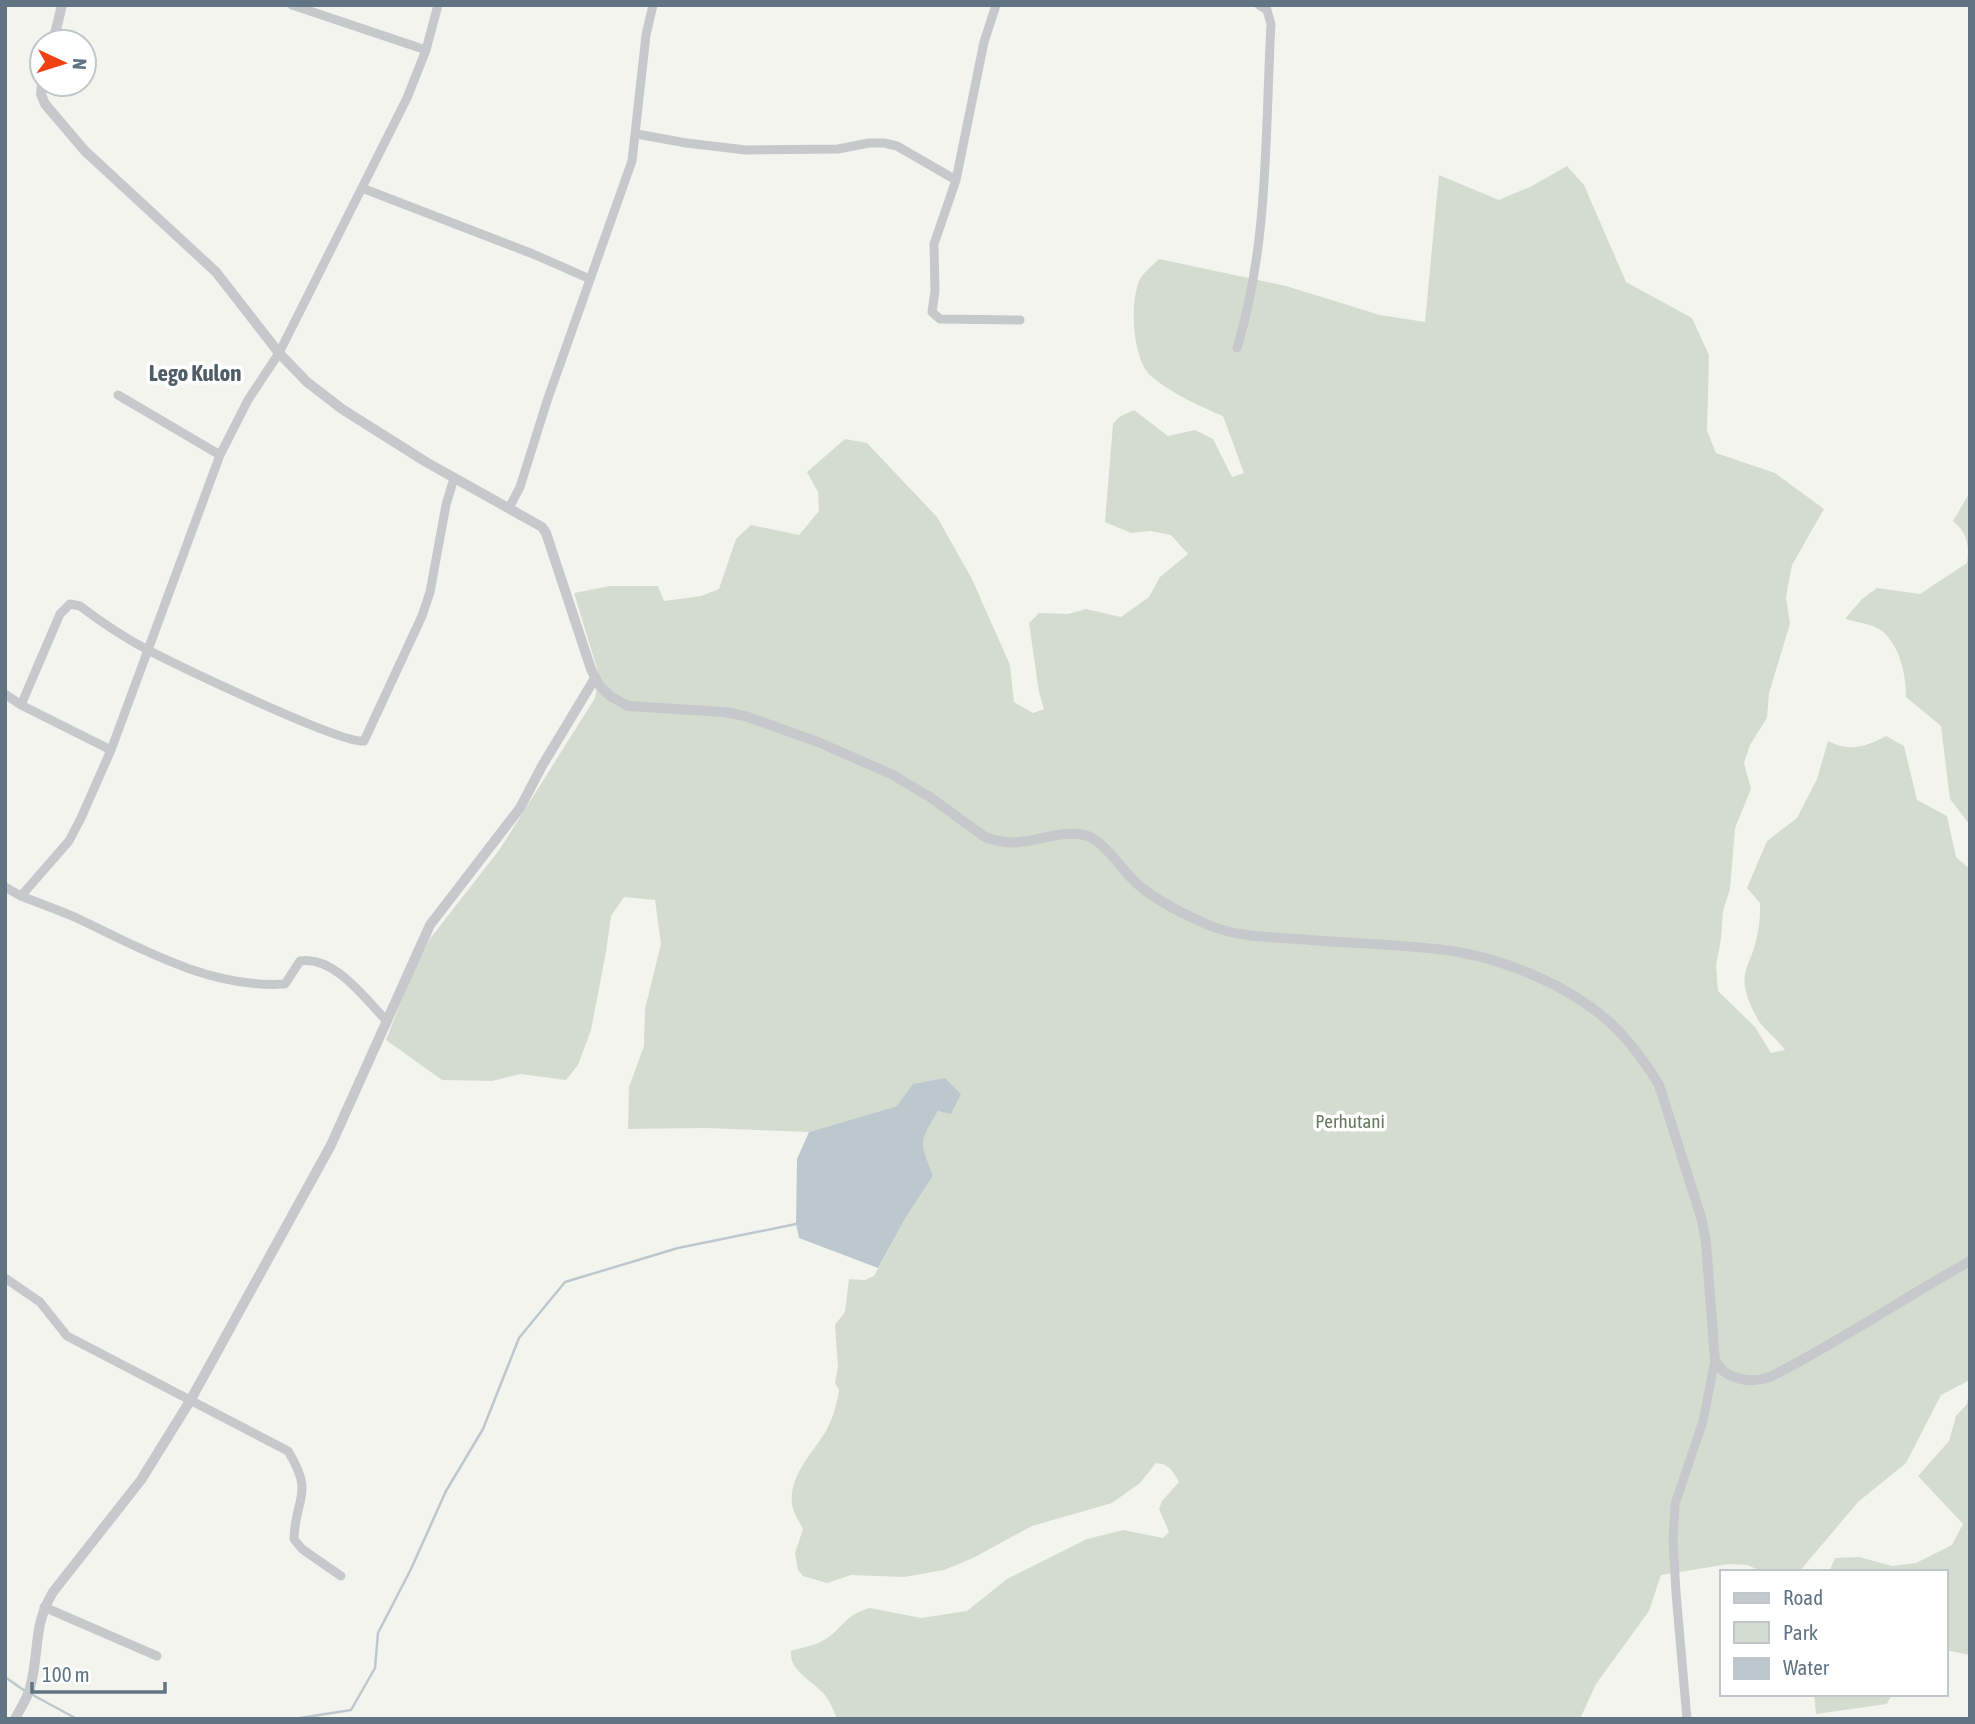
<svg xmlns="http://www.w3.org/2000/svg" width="1975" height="1724" viewBox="0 0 1975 1724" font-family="'Asap Condensed',sans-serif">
	<rect width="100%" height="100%" fill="#f4f4ef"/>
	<path fill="#d4dcd0" d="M1567,166L1584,185L1626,282L1692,318L1709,355L1707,431L1716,453L1775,473L1824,509L1792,565L1786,597L1790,624L1769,693L1767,718L1750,745L1744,763L1751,789L1735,828L1730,889L1723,911L1721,939L1716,965L1718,991L1755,1027L1771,1053L1785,1050C1776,1037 1763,1030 1756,1016C1732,970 1752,971 1758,931C1760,922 1760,912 1760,903L1747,888L1767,841L1797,818L1817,779L1828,741C1849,752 1866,747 1886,736L1904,746L1917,800L1947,816L1956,857L1970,869V1380L1941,1395L1906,1463L1858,1502L1799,1572H1764L1747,1565L1729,1564L1661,1575L1649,1611L1596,1684L1580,1719H837C834,1711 830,1701 824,1694C812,1680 789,1671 791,1651C800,1648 817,1645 824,1640C843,1629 845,1614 870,1608L921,1618L967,1611L1007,1579L1087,1539L1123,1530L1163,1538L1169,1532L1159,1509L1162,1501L1179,1482C1173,1471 1169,1464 1156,1463L1140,1483L1112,1503L1032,1526L973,1558L944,1570L904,1577L851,1575L827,1583L803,1576L798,1570L795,1553L803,1529C800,1522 793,1513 792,1504C789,1475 812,1454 826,1431C833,1418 837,1404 839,1390L835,1383L838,1367L835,1325L845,1312L849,1279L865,1280L874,1276L906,1217L933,1176C929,1167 922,1155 922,1145C921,1122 945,1105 961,1093L897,1106L809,1132L705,1128L628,1129L629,1087L644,1046L645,1009L661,944L655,900L624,897L611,916L606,952L591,1030L578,1065L566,1080L520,1074L492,1081L442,1080L386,1040L409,981L429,940L500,849L595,698L599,675L574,593L610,586H658L664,601L701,596L719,589L736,539L751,525L799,535L819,511L818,492L807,472L845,439L867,443L937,517L972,579L1010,665L1014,702L1033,713L1044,709L1039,692L1029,623L1039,613L1068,614L1086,609L1121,617L1149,597L1160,577L1188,554L1171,535L1150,531L1131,533L1105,522L1113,424L1119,417L1134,410L1168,436L1195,430L1213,439L1232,477L1244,473L1223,416C1199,406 1173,394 1152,377C1132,360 1129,302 1140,279C1144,272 1153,265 1159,259L1286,286L1380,315L1425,322L1439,175L1499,200L1532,186Z
		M1970,492V825L1950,799L1941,726L1906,697C1906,674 1900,646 1882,631C1873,624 1855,622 1845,619L1862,599L1877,588L1920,594L1967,563C1969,544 1968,534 1953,521Z
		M1970,1384V1655L1945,1650V1572H1829L1835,1558L1859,1557L1892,1566L1916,1563L1952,1545L1963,1524L1918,1476L1949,1441L1956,1416L1967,1404Z
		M1814,1694H1892L1887,1704L1816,1714Z"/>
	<path fill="#bcc8cd" d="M945,1078L961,1094L951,1114L938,1111C918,1143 920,1142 933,1176L906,1217L878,1268L799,1238L796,1224L797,1159L809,1132L897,1106L913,1084Z"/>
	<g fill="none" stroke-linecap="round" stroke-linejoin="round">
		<path stroke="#bcc8cd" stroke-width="2.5" d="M5,1677L25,1691
			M31,1694L77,1719
			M294,1719L351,1710L375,1668L378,1633L411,1569L446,1491L483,1429L519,1338L565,1282L678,1248L796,1224"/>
		<path stroke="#c6c9cc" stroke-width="9" d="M292,5L426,50
			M996,5L984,42L956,180L934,244L935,291L932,312L940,319L1020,320
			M637,134L686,143L746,150L838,149L869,143H884L897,146L956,180
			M362,188L533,254L590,279
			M1237,348C1269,243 1265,133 1271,24L1267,10L1259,5
			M118,395L220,455
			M509,508L520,487L547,401L632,161L646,35L653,5
			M5,694L21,705L111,750
			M21,705L60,614L70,604L80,606C101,622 125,638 148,650C177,665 343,745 364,741L422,616L430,592L446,505L454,478
			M5,887L21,896L69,841L81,818L111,750L220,455L248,400L279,353L407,98L426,50L438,5
			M21,896C41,904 62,911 81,920C143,950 213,989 285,984L300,961C334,955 365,999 387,1021
			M5,1278L40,1302L67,1336L288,1451C315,1495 295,1497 294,1539L302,1549L341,1576
			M44,1607L157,1656
			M1687,1719L1676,1593L1673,1540L1675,1504L1703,1421L1715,1360"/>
		<path stroke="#c6c9cc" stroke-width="10" d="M53,42L62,5
			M42,84L41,94L45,104L85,151L216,272L279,353L307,382L342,409L426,462L542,527L546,533L591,669L599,685L610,696L628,706L725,712L745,716L818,742L891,774L930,797L985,837C1024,853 1051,828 1084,835C1105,839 1123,874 1141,887C1161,903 1187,916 1211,926C1240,938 1278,937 1310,940C1359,944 1410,944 1458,952C1509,961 1566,985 1606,1019C1627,1037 1645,1062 1659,1085L1702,1220L1706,1243L1715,1360C1725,1380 1750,1384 1770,1377C1839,1342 1902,1299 1970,1261
			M15,1719C20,1709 27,1699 30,1688C40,1652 32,1627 53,1592L141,1480L190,1401L331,1145L430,925L520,808L542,766L595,678"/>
	</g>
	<g text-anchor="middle" stroke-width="7" stroke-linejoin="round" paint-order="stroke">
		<g font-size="19" fill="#657a60" stroke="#fff">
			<text x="1350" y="1128">Perhutani</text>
		</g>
		<g font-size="23" font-weight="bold" fill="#4f5d67" stroke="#fff">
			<text x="195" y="381">Lego Kulon</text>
		</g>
	</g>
	<rect width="1975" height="1724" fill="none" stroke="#607483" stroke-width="14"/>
	<rect x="1720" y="1570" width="228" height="126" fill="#ffffff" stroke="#bfc7cd" stroke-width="2"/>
	<rect x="1734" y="1593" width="35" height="10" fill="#c6c9cc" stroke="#bfc7cd" stroke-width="2"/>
	<text x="1783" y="1605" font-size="21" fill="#607483">Road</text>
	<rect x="1734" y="1622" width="35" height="21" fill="#d4dcd0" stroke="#bfc7cd" stroke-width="2"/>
	<text x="1783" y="1640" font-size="21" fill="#607483">Park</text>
	<rect x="1734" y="1658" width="35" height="21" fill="#bcc8cd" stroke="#bfc7cd" stroke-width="2"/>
	<text x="1783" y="1675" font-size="21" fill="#607483">Water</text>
	<g transform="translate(63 63) rotate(94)"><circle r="33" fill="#ffffff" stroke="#bfc7cd" stroke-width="2"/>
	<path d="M0-5L12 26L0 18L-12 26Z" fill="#f14012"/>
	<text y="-10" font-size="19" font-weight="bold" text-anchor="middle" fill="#607483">N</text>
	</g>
	<path d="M32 1682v10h133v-10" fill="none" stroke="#607483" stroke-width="3.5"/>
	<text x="42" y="1682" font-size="21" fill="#607483" stroke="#ffffff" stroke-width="5" paint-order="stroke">100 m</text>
</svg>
